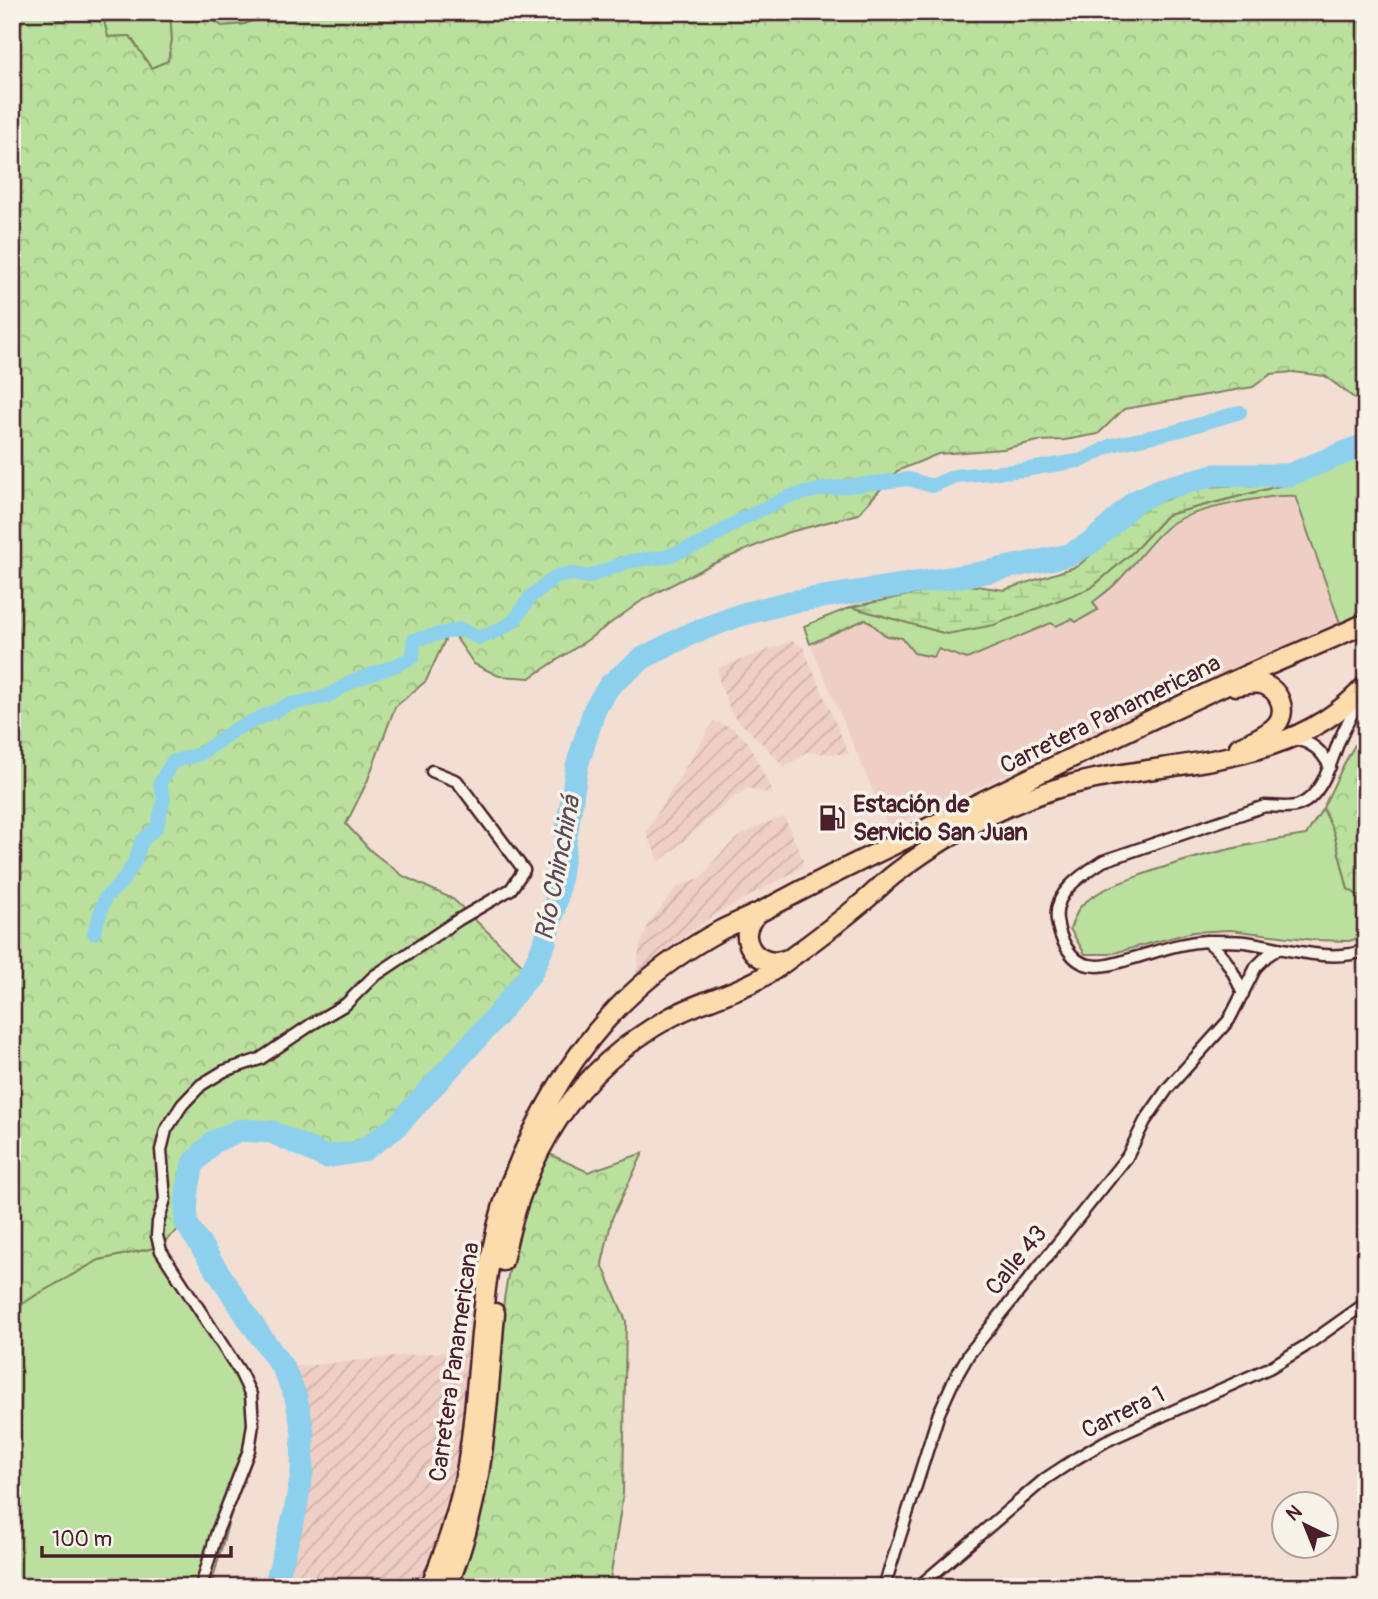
<svg xmlns="http://www.w3.org/2000/svg" width="1378" height="1599" viewBox="0 0 1378 1599" font-family="Pangolin,sans-serif">
	<defs>
		<pattern id="industrial-furrows" width="10" height="10" patternUnits="userSpaceOnUse" patternTransform="scale(1.75)"><rect width="10" height="10" fill="#efcfc5"/><path d="M-1 1l2-2M0 10L10 0M9 11l2-2" fill="none" stroke="#ceb1a9"/></pattern>
		<pattern id="forest-crowns" width="20" height="18" patternUnits="userSpaceOnUse" patternTransform="scale(1.75)"><rect width="20" height="18" fill="#b9e09c"/><path d="M2 6a3 3 0 1 1 6 0M12 15a3 3 0 1 1 6 0" fill="none" stroke="#a1c087"/></pattern>
		<pattern id="wetland-marsh" width="20" height="14" patternUnits="userSpaceOnUse" patternTransform="scale(1.75)"><rect width="20" height="14" fill="#b9e09c"/><path d="M1 5h8M5 5V1M11 12h8M15 12V8" fill="none" stroke="#a1c087"/></pattern>
	</defs>
	<rect width="100%" height="100%" fill="#f2ded3"/>
	<filter id="ink" filterUnits="userSpaceOnUse"><feTurbulence type="fractalNoise" baseFrequency=".0143" numOctaves="2"/><feDisplacementMap in="SourceGraphic" scale="14" xChannelSelector="R" yChannelSelector="G"/><feConvolveMatrix kernelMatrix="1 2 1 2 8 2 1 2 1" color-interpolation-filters="sRGB"/></filter>
	<g filter="url(#ink)">
		<path fill="#efcfc5" d="M1290,483L1340,623L889,828L810,644L804,626L851,607L947,634L994,625L1167,515Z"/>
		<path fill="url(#industrial-furrows)" d="M793,641L803,647L849,754H830L806,752L784,768L767,748L732,715L719,681L718,668Z
			M714,721L733,728L748,742L773,794L748,788L735,796L659,862L646,832Z
			M784,817L803,859L801,868L709,918L636,974L640,945L649,923L677,887L702,877L718,856L737,838L760,825Z
			M473,1349L466,1441L446,1530L422,1587H275L295,1513L302,1473L303,1432L296,1397L283,1368Z"/>
		<path fill="#b9e09c" stroke="#828064" stroke-width="2" d="M38,12H170L172,40L168,61L151,68L130,36L108,37L104,21L78,18L58,19Z
			M200,12H272L245,24L222,26Z
			M1366,455V612L1340,623L1295,496C1270,494 1196,509 1174,522C1155,534 1135,564 1118,581C1111,589 1102,595 1093,602L1098,610L1076,622L1072,619L1056,626L1051,623L967,659L938,649L934,657L914,653L902,638L886,636L866,619L810,644L804,626L851,607L947,634L1091,588L1134,551L1167,515L1290,483Z
			M1323,808L1334,833L1348,889L1366,900V936L1349,941L1314,940L1230,930L1193,932L1110,954H1085L1070,929C1073,922 1076,911 1082,905C1099,889 1122,882 1144,874C1197,855 1251,843 1306,835Z
			M158,1247L248,1379L254,1430L211,1586L12,1587V1311L36,1295L99,1260Z"/>
		<path fill="url(#forest-crowns)" stroke="#828064" stroke-width="2" d="M12,12H38L58,19L78,18L104,21L108,37L130,36L151,68L168,61L172,40L170,12H200L222,26L245,24L272,12H391L395,17H420L424,12H1366V396L1357,400L1325,376L1293,372L1271,374L1253,387L1124,409L1098,434L1065,440L1038,441L1003,449L938,454L897,471L858,514L786,533L710,565L644,599L586,641L530,678L499,676L474,664L450,629L426,681L395,707L367,782L346,824L371,851L403,876L453,899L531,973L496,1017L395,1128L362,1151L326,1157L272,1132L240,1130L213,1142L193,1164L187,1193L186,1223L158,1247L99,1260L36,1295L12,1311V78L15,75L12,71Z
			M1366,725V900L1348,889L1334,833L1323,808L1344,764Z
			M547,1153L588,1172L643,1153L612,1218L602,1264L626,1321L623,1494L609,1587H456C475,1543 486,1495 492,1447C497,1401 497,1354 503,1308C509,1254 526,1203 547,1153Z"/>
		<path fill="url(#wetland-marsh)" stroke="#828064" stroke-width="2" d="M1290,483L1167,515L1134,551L1091,588L994,625L947,634L851,607L962,584L1004,590L1078,566L1143,508L1199,487Z"/>
		<g fill="none" stroke-linecap="round" stroke-linejoin="round">
			<path stroke="#8cd0ee" stroke-width="14" d="M94,933L105,898L122,882L135,861L142,841L157,827L164,799L160,783L172,762L200,754L234,730L290,704L326,697L353,681L397,665L413,657L414,640L460,629L479,638L495,632L514,621L531,596L557,576L574,574L588,577L630,561L665,557L703,543L742,519L788,497L823,489L909,479L932,486L955,476L1024,470L1083,460L1112,445L1177,431L1240,412"/>
			<path stroke="#8cd0ee" stroke-width="23" d="M275,1587L295,1513L302,1473L303,1432L296,1397L283,1368L250,1321L186,1223L187,1193L193,1164L213,1142L240,1130L272,1132L326,1157L362,1151L395,1128L496,1017L531,973L545,942L556,901L577,766L595,708L610,685L643,658L690,634L740,615L790,602L981,573L1069,555L1092,542L1113,523L1134,502L1162,489L1214,475H1289L1366,444"/>
			<g stroke="#4a1f2b" stroke-width="15">
				<path id="street" d="M1362,696C1353,710 1346,726 1339,741C1331,762 1322,796 1299,805C1288,809 1276,806 1265,806L1103,861C1083,874 1053,892 1057,920C1059,937 1070,962 1089,965C1103,968 1117,963 1130,959C1156,952 1181,942 1208,941C1220,941 1233,941 1245,942C1282,947 1331,964 1366,950
					M1294,739C1312,742 1322,751 1330,767
					M1207,941C1227,957 1233,971 1243,994
					M201,1587L217,1532L249,1450L253,1424L251,1395L240,1372L161,1251L157,1236L158,1222L165,1199L161,1150L166,1130L182,1105L201,1085L224,1071L260,1059L312,1024L346,1004L373,977L458,920L511,889L524,870L457,781L432,771
					M884,1587L939,1413L953,1382L969,1354L1127,1157L1145,1121L1168,1088L1229,1020L1256,967L1267,956L1279,948
					M918,1587L1045,1479L1077,1458L1106,1441L1269,1368L1304,1347L1366,1303"/>
			</g>
			<g stroke="#4a1f2b" stroke-width="23">
				<path id="highway" d="M1235,686C1243,685 1254,682 1262,684C1279,689 1288,710 1277,724C1268,735 1251,741 1239,747
					M759,913C731,934 756,972 788,959
					M503,1261C524,1154 574,1070 671,1017C695,1004 722,997 747,985C762,979 776,969 789,959C814,941 839,922 863,902C874,893 884,882 896,873C943,837 998,807 1055,789C1160,757 1287,774 1366,685
					M430,1587C449,1542 464,1494 470,1446C482,1359 479,1268 510,1184C538,1112 579,1041 637,989C662,966 692,946 721,930C737,922 753,916 768,908C809,886 851,865 893,845C1012,787 1130,728 1251,673C1289,656 1328,641 1366,623
					M447,1587C485,1499 487,1407 495,1313"/>
			</g>
			<use href="#street" stroke="#f7f3e8" stroke-width="10"/>
			<use href="#highway" stroke="#fcdcac" stroke-width="18"/>
		</g>
	</g>
	<defs>
		<g id="fuel-bare" transform="scale(2.1)"><path d="M-5.5-6h7V0h2V4h1.3V-2.5L3-4.5l.8-.8L6-3V5H2.5V1h-1V6h-7ZM-4.2-4.7v3.2H.2V-4.7Z" fill="#4a1f2b" stroke="#f7f3e8" stroke-width="2.5" paint-order="stroke"/></g>
	</defs>
	<g fill-rule="evenodd">
		<use href="#fuel-bare" x="832" y="818"/>
	</g>
	<g text-anchor="middle" stroke-width="7" stroke-linejoin="round" paint-order="stroke">
		<g font-size="24" fill="#4a1f2b" stroke="#f7f3e8">
			<text transform="translate(1110 714) rotate(-26)" y="8">Carretera Panamericana</text>
			<text transform="translate(1016 1260) rotate(-51)" y="8">Calle 43</text>
			<text transform="translate(454 1362) rotate(-82)" y="8">Carretera Panamericana</text>
			<text transform="translate(1123 1412) rotate(-26)" y="8">Carrera 1</text>
		</g>
		<g font-size="24" font-weight="bold" fill="#4a1f2b" stroke="#f7f3e8" text-anchor="start">
			<text x="853" y="812">Estación de<tspan x="853" dy="28">Servicio San Juan</tspan></text>
		</g>
		<g font-size="26" font-style="italic" fill="#5a4b5c" stroke="#f7f3e8">
			<text transform="translate(557 868) rotate(-79)" y="9">Río Chinchiná</text>
		</g>
	</g>
	<rect width="1378" height="1599" fill="none" stroke="#f7f3e8" stroke-width="42"/>
	<rect x="21" y="21" width="1336" height="1557" fill="none" stroke="#4a1f2b" stroke-width="2.5" filter="url(#ink)"/>
	<g transform="translate(1305 1525) rotate(317)"><circle r="33" fill="#f7f3e8" stroke="#b29e9c" stroke-width="2"/>
	<path d="M0-5L12 26L0 18L-12 26Z" fill="#4a1f2b"/>
	<text y="-10" font-size="19" font-weight="bold" text-anchor="middle" fill="#4a1f2b">N</text>
	</g>
	<path d="M42 1546v10h189v-10" fill="none" stroke="#4a1f2b" stroke-width="3.5"/>
	<text x="52" y="1546" font-size="21" fill="#4a1f2b" stroke="#f7f3e8" stroke-width="5" paint-order="stroke">100 m</text>
</svg>
